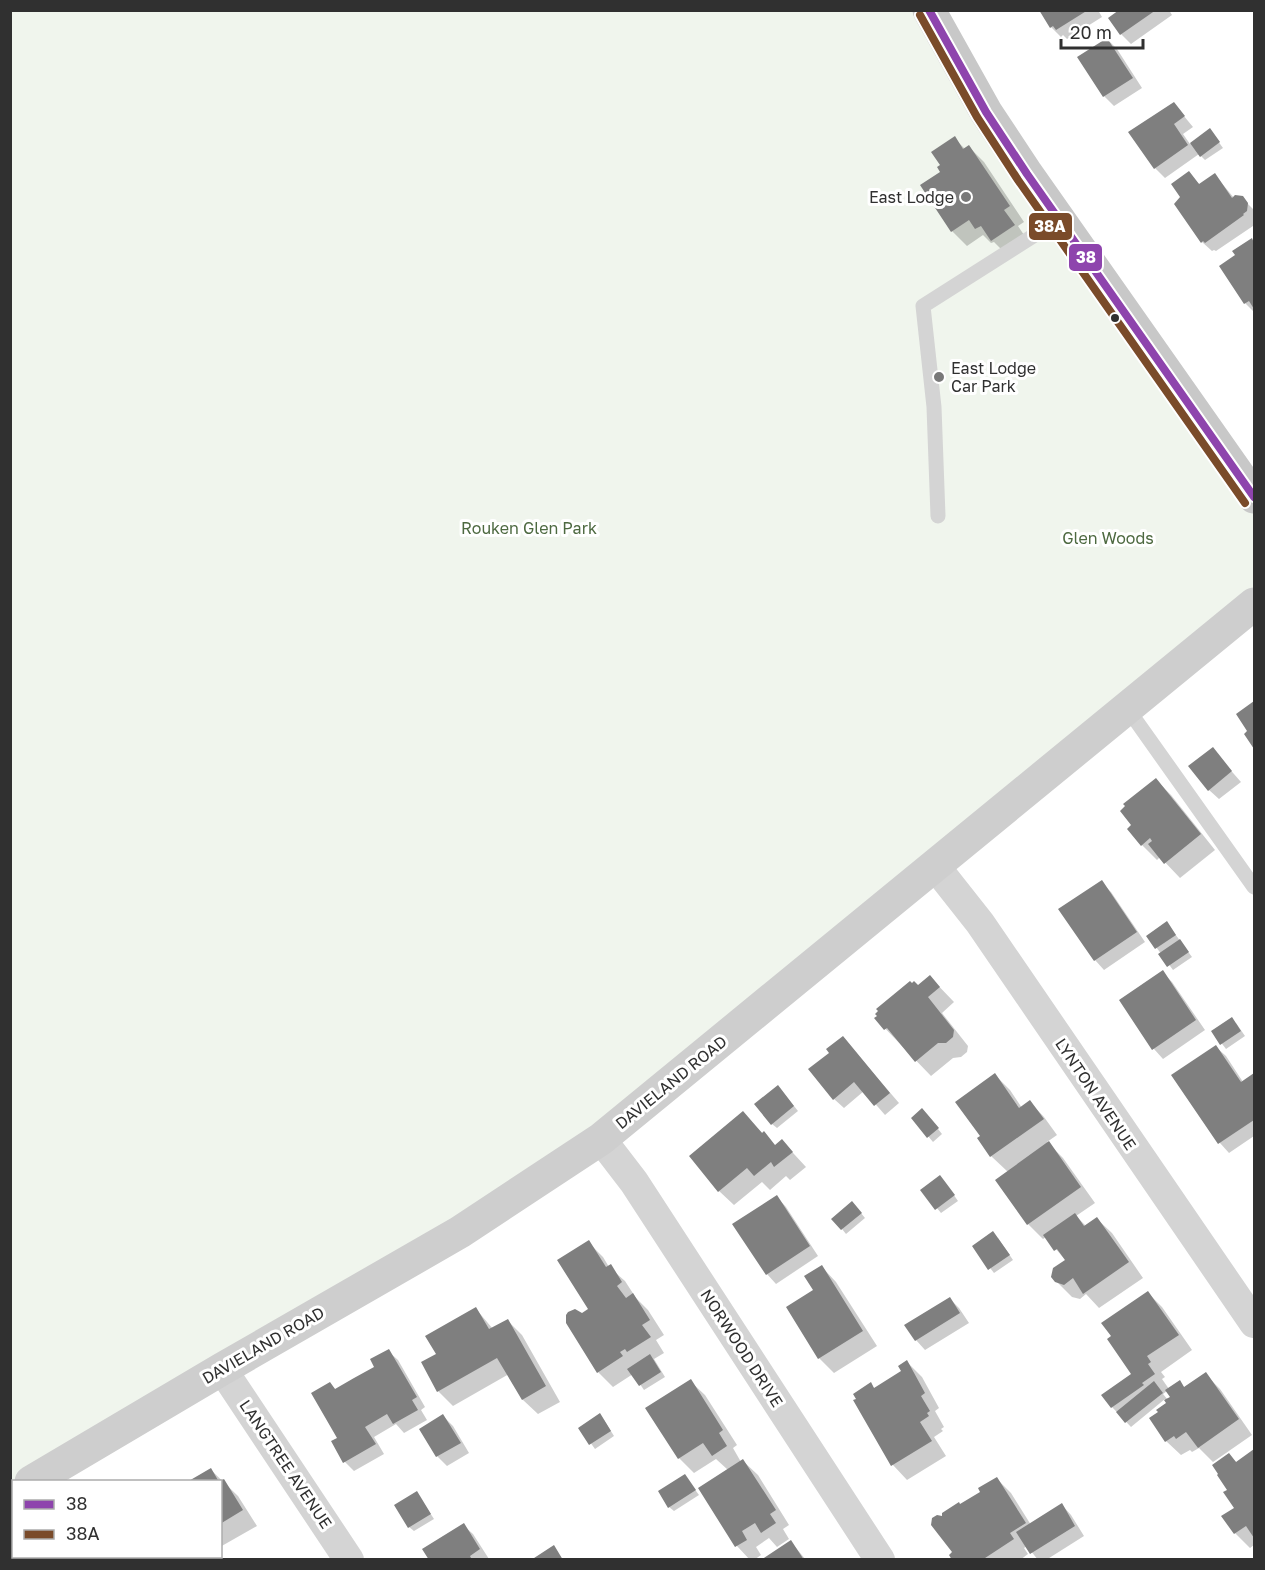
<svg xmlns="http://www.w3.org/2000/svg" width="1265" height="1570" viewBox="0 0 1265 1570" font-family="'Golos Text',sans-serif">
	<rect width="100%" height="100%" fill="#fff"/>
	<path fill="#f0f5ed" d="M10,11H929L1254,497V604L601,1139L31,1481L14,1482L13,1492L11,1494Z"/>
	<path fill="#0003" fill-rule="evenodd" d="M1041,10H1098L1102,17L1067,39L1063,35L1061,37L1051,27Z
		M1121,10H1169L1172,15L1131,44L1121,34Z
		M1107,39L1117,49L1142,88L1114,106L1104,96L1079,57Z
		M1174,104L1193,127L1183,134L1190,144L1210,130L1223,148L1205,160L1199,154L1165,178L1155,168Z
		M954,138L966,150L969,147L984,162L1024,222L1018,226L1028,241L1007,255L994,242L991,243L983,235L967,246L952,231L942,165Z
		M1189,173L1200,185L1215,175L1234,198H1242L1254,210L1253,226L1216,251L1214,250L1212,251L1202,242L1182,197Z
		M1251,240L1254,244V312L1245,303L1237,255Z
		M1254,703V747L1246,734L1250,731L1238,715Z
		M1212,749L1241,782L1219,799L1209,790Z
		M1156,780L1171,795L1215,850L1180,878L1160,857L1157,860L1142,845L1134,826Z
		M1101,882L1111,892L1145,942L1104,970L1095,960Z
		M1167,923L1192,957L1173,970L1148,936Z
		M1162,972L1172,982L1205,1030L1163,1059L1154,1049L1121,1001Z
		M930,977L954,1002L942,1013L968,1046L967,1052L961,1057L953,1058L931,1076L876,1019Z
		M1236,1023L1245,1036L1226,1049L1213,1032Z
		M843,1038L899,1103L885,1115L864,1091L844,1108L834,1099L831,1053Z
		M1216,1047L1226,1056L1243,1082L1254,1075V1136L1229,1153L1220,1143L1173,1076Z
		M995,1075L1010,1090L1022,1108L1030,1102L1044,1117L1057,1135L1047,1142L1063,1158L1095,1203L1076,1216L1086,1226L1097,1219L1112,1233L1143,1278L1099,1308L1086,1294L1080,1299L1072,1297L1056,1281L1066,1261L1046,1237L1043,1239L1028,1224L997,1180L1008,1172L991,1156L979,1139L982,1137Z
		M782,1091L798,1111L777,1128L772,1124Z
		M743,1113L775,1146L782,1141L806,1167L790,1180L786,1176L770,1190L762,1182L734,1205L719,1191Z
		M927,1115L942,1134L933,1142L913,1118Z
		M944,1181L958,1201L941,1213L922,1190Z
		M777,1197L786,1207L818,1256L776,1284L767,1274Z
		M856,1207L865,1218L846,1234L842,1229Z
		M998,1238L1013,1260L994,1273L974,1247Z
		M588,1242L603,1257L609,1267L625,1281L636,1298L648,1310L664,1335L656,1340L664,1353L654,1359L665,1377L644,1390L633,1374L613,1387L598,1372L582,1314L590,1309Z
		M822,1267L836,1282L877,1346L834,1373L819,1358L815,1291Z
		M1148,1293L1162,1307L1192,1350L1161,1372L1165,1377L1162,1379L1169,1389L1180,1382L1185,1388L1205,1374L1220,1389L1252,1435L1213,1462L1199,1448L1192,1452L1190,1450L1181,1455L1166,1441L1168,1403L1165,1399L1131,1427L1112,1407L1133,1374ZM1167,1391L1172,1397L1168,1400L1163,1394Z
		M949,1298L959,1308L969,1323L925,1350L916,1340Z
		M476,1309L493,1329L508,1321L522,1335L560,1402L538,1414L523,1400L509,1374L453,1406L438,1391V1355Z
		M388,1351L398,1360L425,1407L421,1410L427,1420L404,1433L396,1424L374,1437L384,1454L354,1471L345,1462L330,1384L336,1390L376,1367Z
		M907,1362L922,1377L939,1408L935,1411L944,1427L941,1429L943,1431L934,1437L946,1456L907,1480L893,1465L856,1401L870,1384L875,1389L903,1371Z
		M690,1381L705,1395L737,1445L733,1448L741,1462L743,1461L758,1475L789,1525L783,1529L789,1539L777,1547L769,1538L756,1547L761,1555L754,1560H750L737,1546L728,1470L716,1459L694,1473L679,1458Z
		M443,1416L453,1426L469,1453L447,1466L437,1456L421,1429Z
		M604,1420L614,1436L595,1449L580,1428Z
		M1254,1451V1545L1250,1548L1235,1533L1223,1516L1236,1508L1229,1490V1455L1237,1463Z
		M210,1469L238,1496L257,1526L220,1547V1482H190Z
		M685,1476L699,1495L674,1511L669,1507Z
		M996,1478L1011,1493L1031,1525L1062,1505L1071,1515L1084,1536L1046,1560H1038L1027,1546L1024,1548L1028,1554L1020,1560H954V1553L943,1517L982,1492Z
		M417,1493L434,1519L414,1531L409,1527Z
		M463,1525L473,1534L489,1559L430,1560Z
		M791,1542L806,1560H763Z
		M172,1556H205L200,1560H175Z"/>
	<path fill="#7f7f7f" d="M1039,10H1088L1056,30L1053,26L1050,28Z
		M1119,10H1156L1120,35L1108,18Z
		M1107,38L1133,78L1103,97L1077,57Z
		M1174,102L1185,116L1174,124L1188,145L1154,169L1128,132Z
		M1210,128L1220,142L1200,157L1190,143Z
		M955,136L963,149L969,145L1010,206L1004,210L1015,225L991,241L981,226L975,229L969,220L951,232L920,185L940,172L937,167L940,165L931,152Z
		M1189,171L1199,184L1215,173L1232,198L1235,195L1243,196L1248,203L1247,211L1243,214L1244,215L1205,243L1203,241L1201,243L1174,204L1180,197L1171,184Z
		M1252,238L1254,243V309L1249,301L1244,304L1219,266L1235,255L1232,251Z
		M1254,701V749L1244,734L1247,731L1236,714Z
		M1213,747L1232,771L1208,791L1188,766Z
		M1156,778L1201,834L1164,864L1148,844L1152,841L1150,838L1141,846L1127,829L1131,825L1120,811L1125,806L1123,804Z
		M1102,880L1137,932L1094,961L1058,909Z
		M1167,921L1176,935L1155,949L1146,936Z
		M1180,939L1189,952L1167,967L1158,954Z
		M1163,970L1196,1020L1152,1050L1119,1000Z
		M930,975L940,987L928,997L954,1030L953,1037L946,1043H938L915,1062L887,1028L884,1030L874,1018L877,1016L875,1014L878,1011L876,1009L910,981L912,983L914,981L918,985Z
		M1232,1017L1241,1031L1220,1045L1211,1031Z
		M843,1036L890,1093L874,1106L854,1082L833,1100L808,1069L829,1053L826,1049Z
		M1216,1045L1241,1082L1254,1073V1120L1218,1144L1171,1075Z
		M995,1073L1019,1108L1030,1100L1044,1119L990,1157L977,1138L980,1136L955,1102Z
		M778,1085L794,1106L771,1125L754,1104Z
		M922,1108L939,1128L927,1138L911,1118Z
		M743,1111L762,1133L764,1131L775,1145L782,1139L793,1152L774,1167L771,1162L754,1176L747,1168L718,1192L689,1156Z
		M1049,1141L1081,1187L1027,1225L995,1180Z
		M940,1175L955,1195L935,1210L920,1190Z
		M777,1195L810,1246L766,1275L732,1224Z
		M852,1201L862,1213L841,1230L831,1219Z
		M1075,1213L1084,1226L1097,1217L1129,1262L1083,1294L1073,1278L1064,1285L1055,1282L1051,1277L1053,1268L1065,1260L1057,1249L1054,1251L1043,1235Z
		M993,1231L1010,1255L988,1270L972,1246Z
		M589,1240L606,1267L611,1264L622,1282L617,1286L626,1298L633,1293L650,1320L642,1325L651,1337L627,1352L625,1349L620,1352L623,1356L597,1373L566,1323V1315L568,1312L575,1309L582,1313L588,1309L557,1260Z
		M822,1265L863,1331L818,1359L786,1307L813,1290L804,1276Z
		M1148,1291L1179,1335L1147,1356L1151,1362L1148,1364L1155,1374L1142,1383L1144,1385L1111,1408L1101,1395L1131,1374L1107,1339L1111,1336L1101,1323Z
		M950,1297L960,1313L915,1341L904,1325Z
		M476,1307L489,1329L508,1319L546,1386L522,1400L497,1358L437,1392L421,1362L436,1354L425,1336Z
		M389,1349L417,1397L412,1400L418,1410L393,1424L387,1414L365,1427L376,1444L343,1463L331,1441L337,1438L311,1393L330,1382L335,1389L354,1378L374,1367L370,1359Z
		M650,1354L661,1372L639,1386L627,1369Z
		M907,1360L925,1393L921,1396L930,1411L927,1413L929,1416L920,1422L932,1441L891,1466L853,1400L856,1399L853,1394L871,1382L874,1388L901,1371L898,1366Z
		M1206,1372L1239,1419L1198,1448L1186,1432L1176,1439L1174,1436L1165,1442L1149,1418L1158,1412L1156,1410L1166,1403L1164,1400L1170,1397L1165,1390L1180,1380L1184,1387Z
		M691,1379L723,1430L719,1433L727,1446L712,1456L703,1443L678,1459L645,1408Z
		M1154,1381L1163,1393L1125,1423L1116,1412Z
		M600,1413L611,1431L589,1445L578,1428Z
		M443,1414L461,1443L436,1457L419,1429Z
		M1254,1449V1538L1246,1526L1234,1534L1221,1516L1234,1508L1223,1492L1227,1490L1217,1475L1218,1474L1212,1465L1229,1453L1236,1462Z
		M743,1459L776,1510L770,1514L776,1523L761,1533L755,1523L742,1531L747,1540L735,1547L698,1488Z
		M211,1468L219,1482H187Z
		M685,1474L696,1490L668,1508L658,1491Z
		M997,1477L1026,1523L1010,1533L1014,1539L982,1560H952L949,1555L952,1552L931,1525L932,1518L937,1515L942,1516V1513L959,1502L960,1504L980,1492L978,1488Z
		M224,1479L243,1510L220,1524V1481Z
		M417,1491L431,1514L408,1528L394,1505Z
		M1062,1503L1075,1526L1030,1554L1016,1532Z
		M464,1523L480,1549L470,1556L472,1560H429L422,1549Z
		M791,1540L804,1560H761Z
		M554,1545L563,1560H531Z
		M50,1556H109L111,1560H45Z"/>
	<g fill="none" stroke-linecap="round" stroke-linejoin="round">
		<path stroke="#d4d4d4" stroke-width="15" d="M938,516L934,407L923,306L1060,219
			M1127,708L1254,887"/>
		<path stroke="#d4d4d4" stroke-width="30" d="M935,866L980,923L1254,1323
			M601,1139L634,1182L880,1560
			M222,1369L349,1560"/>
		<path stroke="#cecece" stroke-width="33" d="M31,1482L222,1369L460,1232L601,1139L1254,604"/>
		<path stroke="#c8c8c8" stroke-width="33" d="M929,10L986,112L1027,174L1254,497"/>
		<g stroke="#fff" stroke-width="12">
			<path id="bus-1" d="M929,10L986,112L1027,174L1254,497"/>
		</g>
		<g stroke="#fff" stroke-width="12">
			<path id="bus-2" d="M920,15L977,117L1018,180L1245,503"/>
		</g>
		<use href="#bus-1" stroke="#8e44ad" stroke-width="8"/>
		<use href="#bus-2" stroke="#7a4b2a" stroke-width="8"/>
	</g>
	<g fill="#787878" stroke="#fff" stroke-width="2">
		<circle cx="966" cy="197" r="6"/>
		<circle cx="939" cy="377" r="6"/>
	</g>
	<circle fill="#303030" stroke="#fff" stroke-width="2" cx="1115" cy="318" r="5"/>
	<g text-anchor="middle" stroke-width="6" stroke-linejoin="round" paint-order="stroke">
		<g font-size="16" fill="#303030" stroke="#fff" text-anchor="end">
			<text x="954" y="203">East Lodge</text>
			<text x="951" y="374" text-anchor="start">East Lodge<tspan x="951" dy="18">Car Park</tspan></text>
		</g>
		<g font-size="16" fill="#4d6940" stroke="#fff">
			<text x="529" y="534">Rouken Glen Park</text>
			<text x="1108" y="544">Glen Woods</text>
		</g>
		<g font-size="16" fill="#303030" stroke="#fff">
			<text transform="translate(671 1082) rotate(-39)" y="6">DAVIELAND ROAD</text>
			<text transform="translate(1096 1094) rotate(56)" y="6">LYNTON AVENUE</text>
			<text transform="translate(263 1345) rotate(-30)" y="6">DAVIELAND ROAD</text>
			<text transform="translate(742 1348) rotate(57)" y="6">NORWOOD DRIVE</text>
			<text transform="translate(286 1464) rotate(56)" y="6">LANGTREE AVENUE</text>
		</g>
	</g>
	<g stroke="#fff" stroke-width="2">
		<rect x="1028" y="212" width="45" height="29" rx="6" fill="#7a4b2a"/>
		<rect x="1068" y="243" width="35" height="29" rx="6" fill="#8e44ad"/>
	</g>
	<g font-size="16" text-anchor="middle" font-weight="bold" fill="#fff">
		<text x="1050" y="232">38A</text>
		<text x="1086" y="263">38</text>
	</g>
	<rect width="1265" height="1570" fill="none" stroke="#303030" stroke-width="24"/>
	<rect x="12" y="1480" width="210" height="78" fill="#ffffff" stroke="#acacac" stroke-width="1.5"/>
	<rect x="24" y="1500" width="30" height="9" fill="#8e44ad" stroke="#acacac" stroke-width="1.5"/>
	<text x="66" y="1510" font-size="18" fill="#303030">38</text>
	<rect x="24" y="1530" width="30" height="9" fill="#7a4b2a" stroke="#acacac" stroke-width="1.5"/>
	<text x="66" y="1540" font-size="18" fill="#303030">38A</text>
	<path d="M1061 39v9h82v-9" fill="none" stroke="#303030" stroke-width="3"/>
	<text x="1070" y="39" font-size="18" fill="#303030" stroke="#ffffff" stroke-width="4.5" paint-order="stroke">20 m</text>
</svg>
